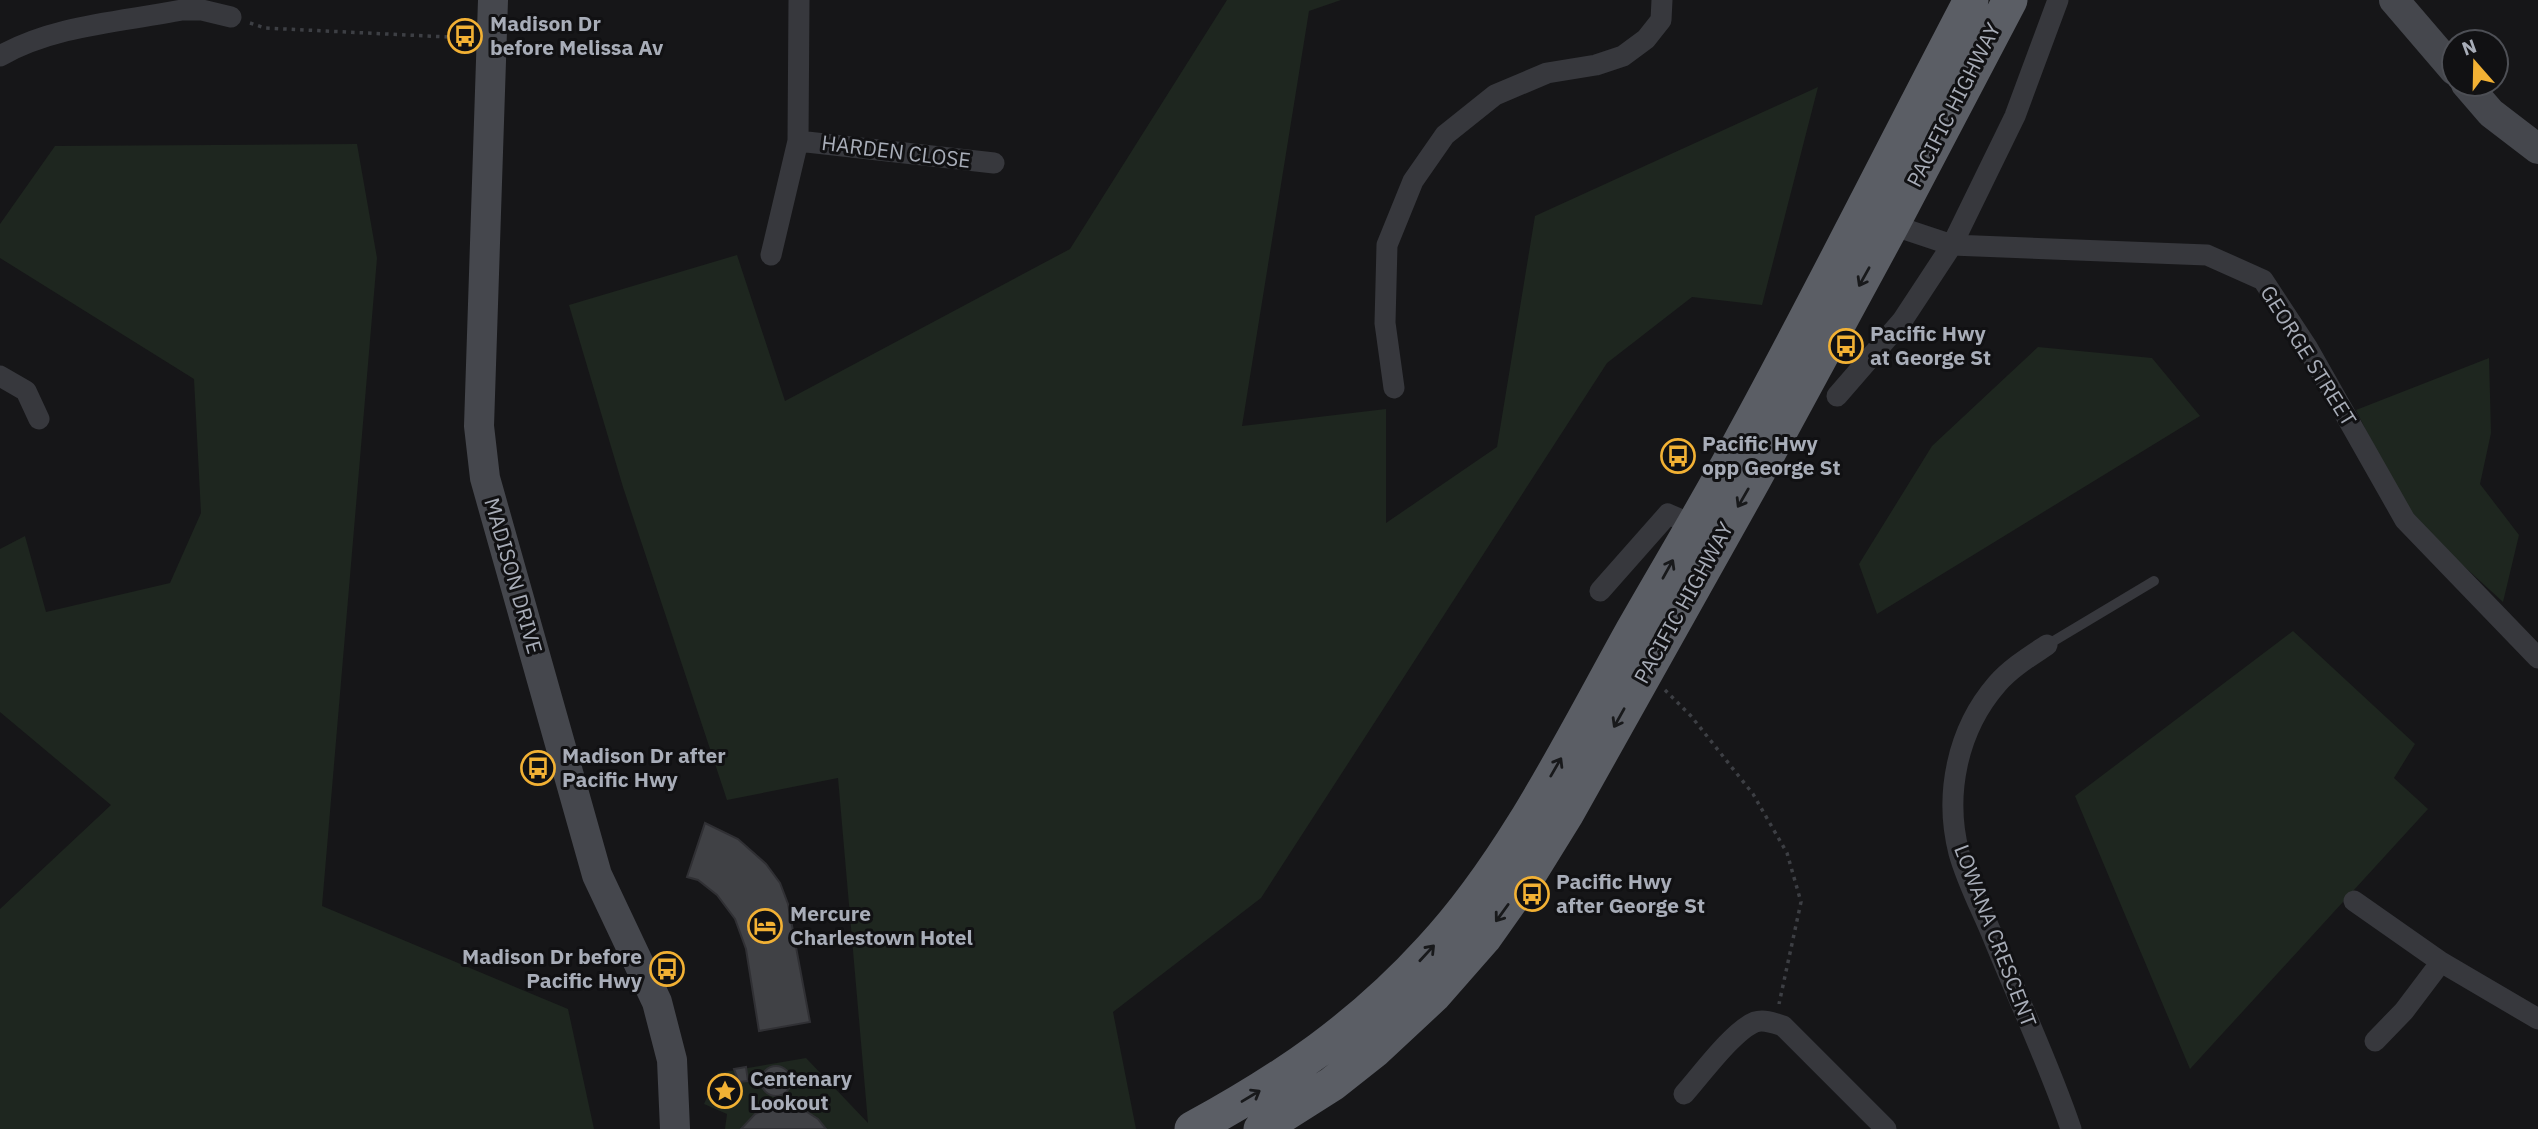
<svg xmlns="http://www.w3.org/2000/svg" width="2538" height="1129" viewBox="0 0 2538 1129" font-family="'IBM Plex Sans',sans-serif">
	<rect width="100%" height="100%" fill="#161618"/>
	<path fill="#1e261f" d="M1227,0H1341L1309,11L1242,426L1386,409V523L1497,447L1535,216L1818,87L1762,305L1692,297L1607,363L1261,898L1113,1012L1136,1129H725L727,1114L704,1104L718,1073L806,1058L868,1123L838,778L727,800L623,487L569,305L737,255L785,401L1070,249Z
		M357,144L377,258L322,906L568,1009L594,1129H0V909L111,805L0,712V549L25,536L46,612L170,583L201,513L194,379L0,258V224L55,146Z
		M2038,347L2152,358L2200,416L1877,614L1859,564L1932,446Z
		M2489,358L2491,433L2480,484L2519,535L2503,602L2408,515L2356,410Z
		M2293,631L2415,744L2394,778L2428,809L2190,1069L2075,796Z"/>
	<path fill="#404145" stroke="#303034" stroke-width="2" d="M705,823L738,839L766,864L780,883L788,904L810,1022L759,1031L746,949L735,919L717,895L698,880L687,877Z
		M761 1081a15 15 0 1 1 30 0a15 15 0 1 1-30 0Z
		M746,1067L748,1081L739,1082L734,1069Z
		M733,1076L734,1080L724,1102L714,1097L723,1077Z
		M787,1106L804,1110L818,1119L826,1129H741L755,1114L771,1107Z"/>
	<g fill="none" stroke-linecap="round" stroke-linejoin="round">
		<path stroke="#3d3f44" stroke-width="3.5" stroke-dasharray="3.5 5" stroke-linecap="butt" d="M250,23L265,28L468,38
			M1665,690L1691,716L1753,794L1787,853L1801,902L1779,1004"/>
		<path stroke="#37383d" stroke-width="10" d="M2047,645L2154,581"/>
		<path stroke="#37383d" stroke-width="21" d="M0,56C55,25 121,22 182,10H202L231,17
			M798,141L994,163
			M1892,225L1952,245L2207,255L2263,280L2307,347L2405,520L2538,658
			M771,255L798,141L799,0
			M0,376L26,391L39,419
			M1394,388L1385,323L1387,245L1413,181L1445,135L1495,95L1547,73L1596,65L1623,56L1646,39L1661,20L1662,0
			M1837,396L1902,321L1952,245L2015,116L2058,0
			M1600,591L1668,514L1693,525
			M2047,645C2029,657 2011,668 1997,684C1957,730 1944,795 1959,853C1967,882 1982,910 1993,937C2019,1001 2049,1064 2071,1129
			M2354,901L2441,962L2538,1019
			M2375,1041L2404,1011L2441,962
			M1684,1094C1701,1075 1733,1031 1755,1022C1764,1019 1774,1023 1783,1026L1886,1129"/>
		<path stroke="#45474d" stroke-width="30" d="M493,0L479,426L485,478L597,875L657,1002L672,1060L675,1129
			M2394,0L2454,70
			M2466,84L2491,113L2538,149"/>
		<path stroke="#5b5e65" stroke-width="35" d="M1192,1129C1284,1079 1360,1027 1431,949C1513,861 1574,736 1633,630C1670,565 1709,501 1744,435C1822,292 1895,145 1971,0
			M1261,1129L1332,1084L1375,1050L1434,995L1484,938L1528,876L1567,813L1753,481L1892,225L2010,0"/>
	</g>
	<defs><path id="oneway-shaft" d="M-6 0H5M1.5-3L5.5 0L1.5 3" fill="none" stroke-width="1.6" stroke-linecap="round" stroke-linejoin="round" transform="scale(1.75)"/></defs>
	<g stroke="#18191b">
		<use href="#oneway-shaft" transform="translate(1864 277) rotate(119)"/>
		<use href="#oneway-shaft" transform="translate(1743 498) rotate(120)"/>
		<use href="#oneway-shaft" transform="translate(1668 569) rotate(-61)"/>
		<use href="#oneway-shaft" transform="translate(1619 718) rotate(119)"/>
		<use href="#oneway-shaft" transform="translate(1556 767) rotate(-60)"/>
		<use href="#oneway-shaft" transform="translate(1502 913) rotate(126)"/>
		<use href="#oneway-shaft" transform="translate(1427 953) rotate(-47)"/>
		<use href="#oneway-shaft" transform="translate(1251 1096) rotate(-31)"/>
	</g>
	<defs>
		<g id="bus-ring" transform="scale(1.75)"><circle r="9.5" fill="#111113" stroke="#f2b134" stroke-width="1.5"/><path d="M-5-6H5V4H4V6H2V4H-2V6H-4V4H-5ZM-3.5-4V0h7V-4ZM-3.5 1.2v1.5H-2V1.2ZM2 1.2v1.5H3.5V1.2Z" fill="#f2b134"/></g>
		<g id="hotel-ring" transform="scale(1.75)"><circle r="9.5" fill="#111113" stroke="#f2b134" stroke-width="1.5"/><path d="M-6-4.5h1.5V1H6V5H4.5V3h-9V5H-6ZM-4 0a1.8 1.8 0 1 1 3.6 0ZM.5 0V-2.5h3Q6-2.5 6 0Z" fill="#f2b134"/></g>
		<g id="sight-ring" transform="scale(1.75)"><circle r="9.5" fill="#111113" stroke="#f2b134" stroke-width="1.5"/><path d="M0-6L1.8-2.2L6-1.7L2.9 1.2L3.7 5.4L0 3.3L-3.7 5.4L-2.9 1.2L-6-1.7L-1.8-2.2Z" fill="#f2b134"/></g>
	</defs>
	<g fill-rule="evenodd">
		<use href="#bus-ring" x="465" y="36"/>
		<use href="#bus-ring" x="1846" y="346"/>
		<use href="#bus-ring" x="1678" y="456"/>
		<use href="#bus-ring" x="538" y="768"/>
		<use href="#bus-ring" x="1532" y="894"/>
		<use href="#hotel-ring" x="765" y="926"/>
		<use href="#bus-ring" x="667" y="969"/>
		<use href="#sight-ring" x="725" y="1091"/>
	</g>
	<g text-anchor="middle" stroke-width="6" stroke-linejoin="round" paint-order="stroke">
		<g font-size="21" font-weight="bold" fill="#a8adb8" stroke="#111113" text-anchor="start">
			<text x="490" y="31">Madison Dr<tspan x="490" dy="24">before Melissa Av</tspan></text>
			<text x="1870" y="341">Pacific Hwy<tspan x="1870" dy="24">at George St</tspan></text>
			<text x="1702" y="451">Pacific Hwy<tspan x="1702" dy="24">opp George St</tspan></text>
			<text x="562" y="763">Madison Dr after<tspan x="562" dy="24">Pacific Hwy</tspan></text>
			<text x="1556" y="889">Pacific Hwy<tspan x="1556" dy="24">after George St</tspan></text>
			<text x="790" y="921">Mercure<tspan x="790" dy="24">Charlestown Hotel</tspan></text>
			<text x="642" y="964" text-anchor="end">Madison Dr before<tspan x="642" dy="24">Pacific Hwy</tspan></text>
			<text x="750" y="1086">Centenary<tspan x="750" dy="24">Lookout</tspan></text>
		</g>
		<g font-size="21" fill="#a8adb8" stroke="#111113">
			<text transform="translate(1954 105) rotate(-63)" y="7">PACIFIC HIGHWAY</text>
			<text transform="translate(896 152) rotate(7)" y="7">HARDEN CLOSE</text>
			<text transform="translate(2308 356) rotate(58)" y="7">GEORGE STREET</text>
			<text transform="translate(513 576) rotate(74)" y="7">MADISON DRIVE</text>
			<text transform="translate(1684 603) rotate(-61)" y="7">PACIFIC HIGHWAY</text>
			<text transform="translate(1995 936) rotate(69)" y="7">LOWANA CRESCENT</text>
		</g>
	</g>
	<g transform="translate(2475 63) rotate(340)"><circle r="33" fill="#111113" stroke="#4d4f55" stroke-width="2"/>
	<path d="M0-5L12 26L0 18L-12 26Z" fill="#f2b134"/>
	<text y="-10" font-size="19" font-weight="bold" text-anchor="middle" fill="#a8adb8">N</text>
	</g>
</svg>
